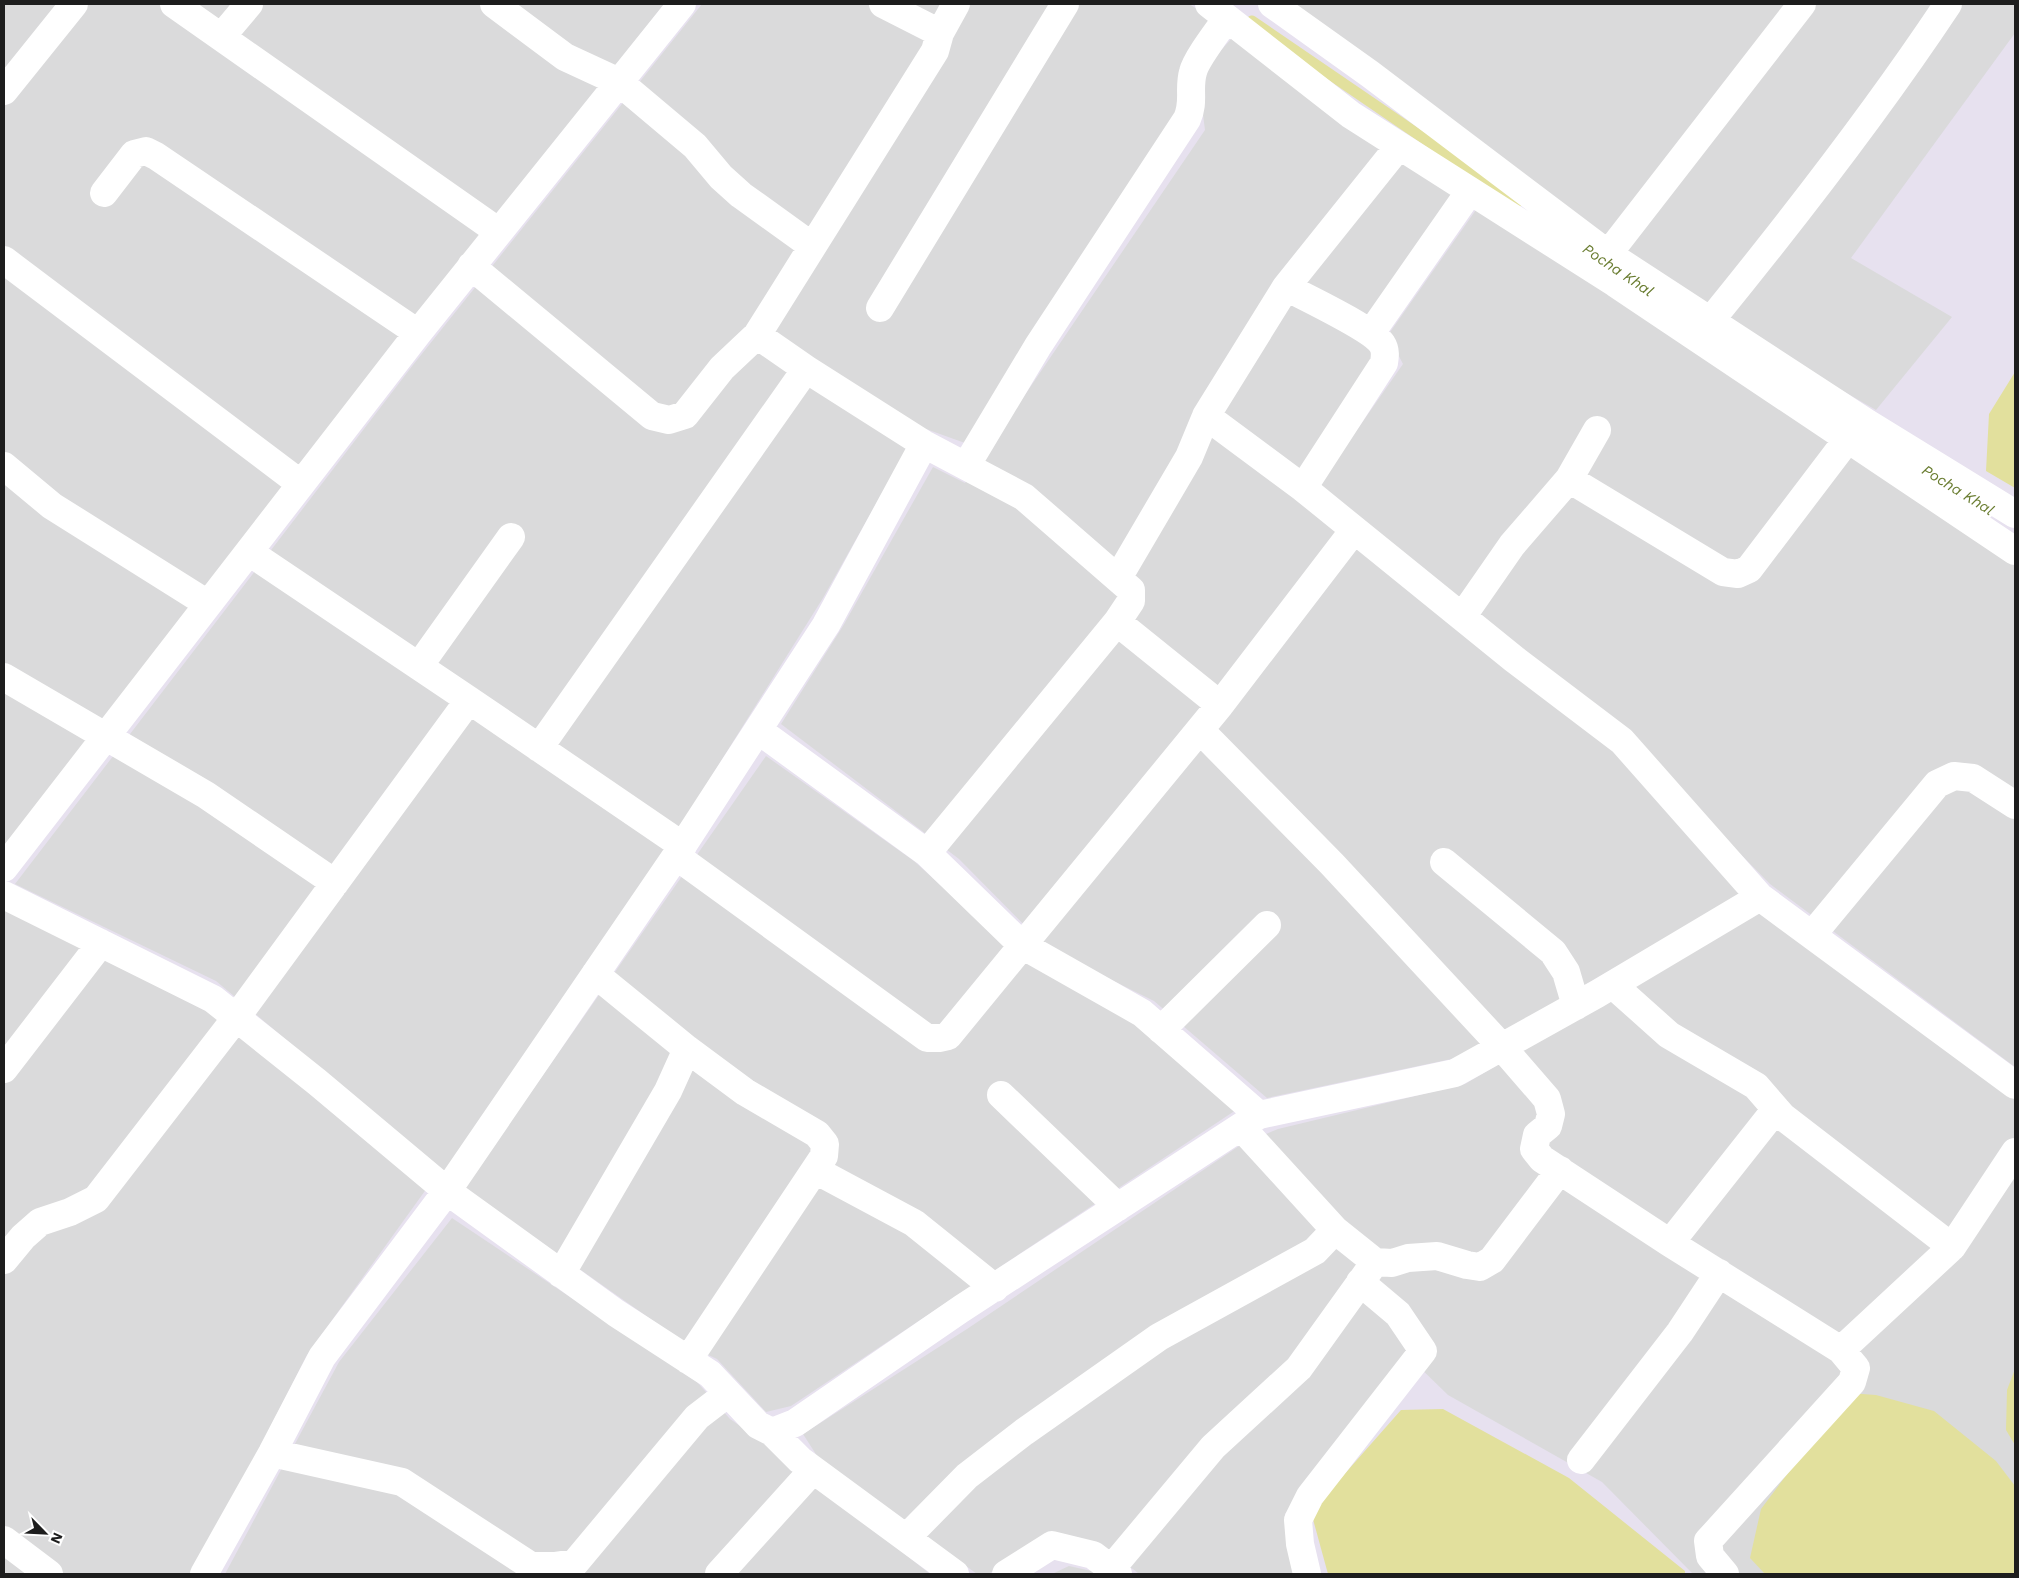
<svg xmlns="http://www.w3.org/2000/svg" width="2019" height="1578" viewBox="0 0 2019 1578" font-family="'Work Sans',sans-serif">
	<rect width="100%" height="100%" fill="#e7e1ef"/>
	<path fill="#dadadb" d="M4,4H664L4,847Z
		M702,4H1189L1213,19L1180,117L965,443L926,429L907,449L823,598L686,817L456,1164L445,1173L216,981L15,884L413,365Z
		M1276,4H2015V33L1851,258L1952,317L1876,410L1754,340Z
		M1232,38L1455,193L1375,357L1292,494L1611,739L1743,893L1461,1057L1267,1098L1154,1001L1047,948L959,859L781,724L843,626L933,467L965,483L1205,130L1198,76Z
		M1478,207L2015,560V1067L1770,884L1606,718L1317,487L1403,364L1388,335Z
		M766,756L914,861L1001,940L1148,1033L1236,1110L791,1406L766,1412L717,1359L689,1346L464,1188Z
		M4,908L212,1014L427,1188L307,1355L207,1551L192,1574H4Z
		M1762,910L2015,1099V1574H1693L1602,1482L1448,1395L1411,1359L1285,1514L1318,1574H1139L1133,1569L1059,1534L988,1574H977L819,1459L803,1434L967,1329L1242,1144L1278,1129L1465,1084Z
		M452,1218L697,1382L730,1419L775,1450L930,1574H225L339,1362Z
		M1069,1566L1096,1572L1099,1574H1052Z"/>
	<path fill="#e2e09d" d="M2015,372V488L1986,471L1989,414Z
		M2015,1369V1445L2006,1430L2007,1390Z
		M1848,1393L1876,1395L1934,1411L1996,1461L2015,1486V1574H1765L1750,1558L1761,1509Z
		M1443,1409L1569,1478L1685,1571V1574H1328L1311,1512L1401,1410Z"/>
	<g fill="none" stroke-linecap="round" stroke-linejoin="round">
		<path stroke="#e2e09d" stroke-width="11" d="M1252,21L1517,202"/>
		<path stroke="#fff" stroke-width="28" d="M174,4L499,232
			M494,4L565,57L619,82L695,146L721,177L741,195L812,246
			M883,4L940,33
			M1209,4L1351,115L1615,283L2015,551
			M1272,4L1370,74L1608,254L1867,423L2015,514
			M222,36L249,4
			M4,91L74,4
			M104,193L134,154L146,151L156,156L418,333
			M1608,254L1802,4
			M4,260L301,484
			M471,266L652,416L669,420L685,415L722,368L757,335
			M1286,287C1305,297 1373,329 1382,344C1386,350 1385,357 1384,363L1303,488
			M880,308L1065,4
			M1711,320C1794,218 1875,114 1948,4
			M1371,333L1470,191
			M806,369L757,335L935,51L940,33L956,4
			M1206,416L1303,488L1514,659L1622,741L1760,897
			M4,466L52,506L208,604
			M966,466L1038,346L1187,119C1195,101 1188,90 1193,72C1196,59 1218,31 1227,18
			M1569,479L1723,572L1738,574L1749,569L1847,440
			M249,552L469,700L683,846
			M1118,578L1189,457L1206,416L1286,287L1399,146
			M1462,617L1512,545L1569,479L1597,430
			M1117,622L1220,705
			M419,666L511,537
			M4,677L206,795L335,883
			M758,730L927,853L1022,945L1142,1013L1259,1115
			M1200,730L1332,864L1502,1047L1547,1099L1551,1114L1548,1126L1537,1135L1534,1149L1542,1159L1670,1243L1841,1350L1952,1247
			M539,748L806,369L924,444L1024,497L1131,590V601L1117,622L927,853
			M676,856L927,1038H939L948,1036L1220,705L1354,530
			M1444,862L1553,952L1566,972L1576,1006
			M4,868L418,333L682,4
			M4,895L213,999L317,1082L447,1191L616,1313L710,1374L758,1425L772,1432L795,1423L961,1309L1259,1115L1455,1073L1597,994L1760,897L2015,1085
			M1812,935L1937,784L1954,776L1973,778L2015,805
			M595,974L687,1049L745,1092L817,1134L825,1144L824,1156L688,1360
			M1613,985L1669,1035L1756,1086L1782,1116L1952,1247L2015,1152
			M1161,1030L1267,925
			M4,1069L101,943
			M1001,1095L1118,1207
			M815,1170L914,1223L995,1288
			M1670,1243L1776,1109
			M4,1260L23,1237L40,1222L70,1212L96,1199L236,1018L469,700
			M1375,1262L1392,1263L1408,1258L1437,1256L1467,1265L1480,1267L1492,1260L1560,1170
			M561,1274L668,1091L687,1049
			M772,1432L800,1460L955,1574
			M272,1453L402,1482L531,1566H554L575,1563L697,1417L727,1394
			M1581,1460L1680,1332L1719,1273
			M906,1538L967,1476L1024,1432L1159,1337L1315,1251L1335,1230
			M4,1540L49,1574
			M1111,1569L1213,1447L1299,1368L1375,1262L1335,1230L1241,1127
			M204,1574L272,1453L322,1357L447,1191L676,856L826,625L924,444
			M719,1574L813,1470
			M1006,1574L1052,1545L1093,1555L1118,1574
			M1307,1574L1300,1544L1298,1520L1310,1496L1423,1351L1398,1314L1360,1282
			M1725,1574L1710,1556L1708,1541L1852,1382L1856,1368L1841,1350"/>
	</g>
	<g text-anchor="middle" stroke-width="5" stroke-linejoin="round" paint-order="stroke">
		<g font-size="15" font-style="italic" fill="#697c30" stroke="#fff">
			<text transform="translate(1618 270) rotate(34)" y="5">Pocha Khal</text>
			<text transform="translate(1958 490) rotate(32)" y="5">Pocha Khal</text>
		</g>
	</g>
	<rect width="2019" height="1578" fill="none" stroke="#1d1d1d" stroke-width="10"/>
	<g transform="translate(45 1533) rotate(114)" stroke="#ffffff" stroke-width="4" paint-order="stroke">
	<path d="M0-4L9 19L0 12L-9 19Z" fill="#1d1d1d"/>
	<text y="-8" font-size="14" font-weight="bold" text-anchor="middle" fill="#1d1d1d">N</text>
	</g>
</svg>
